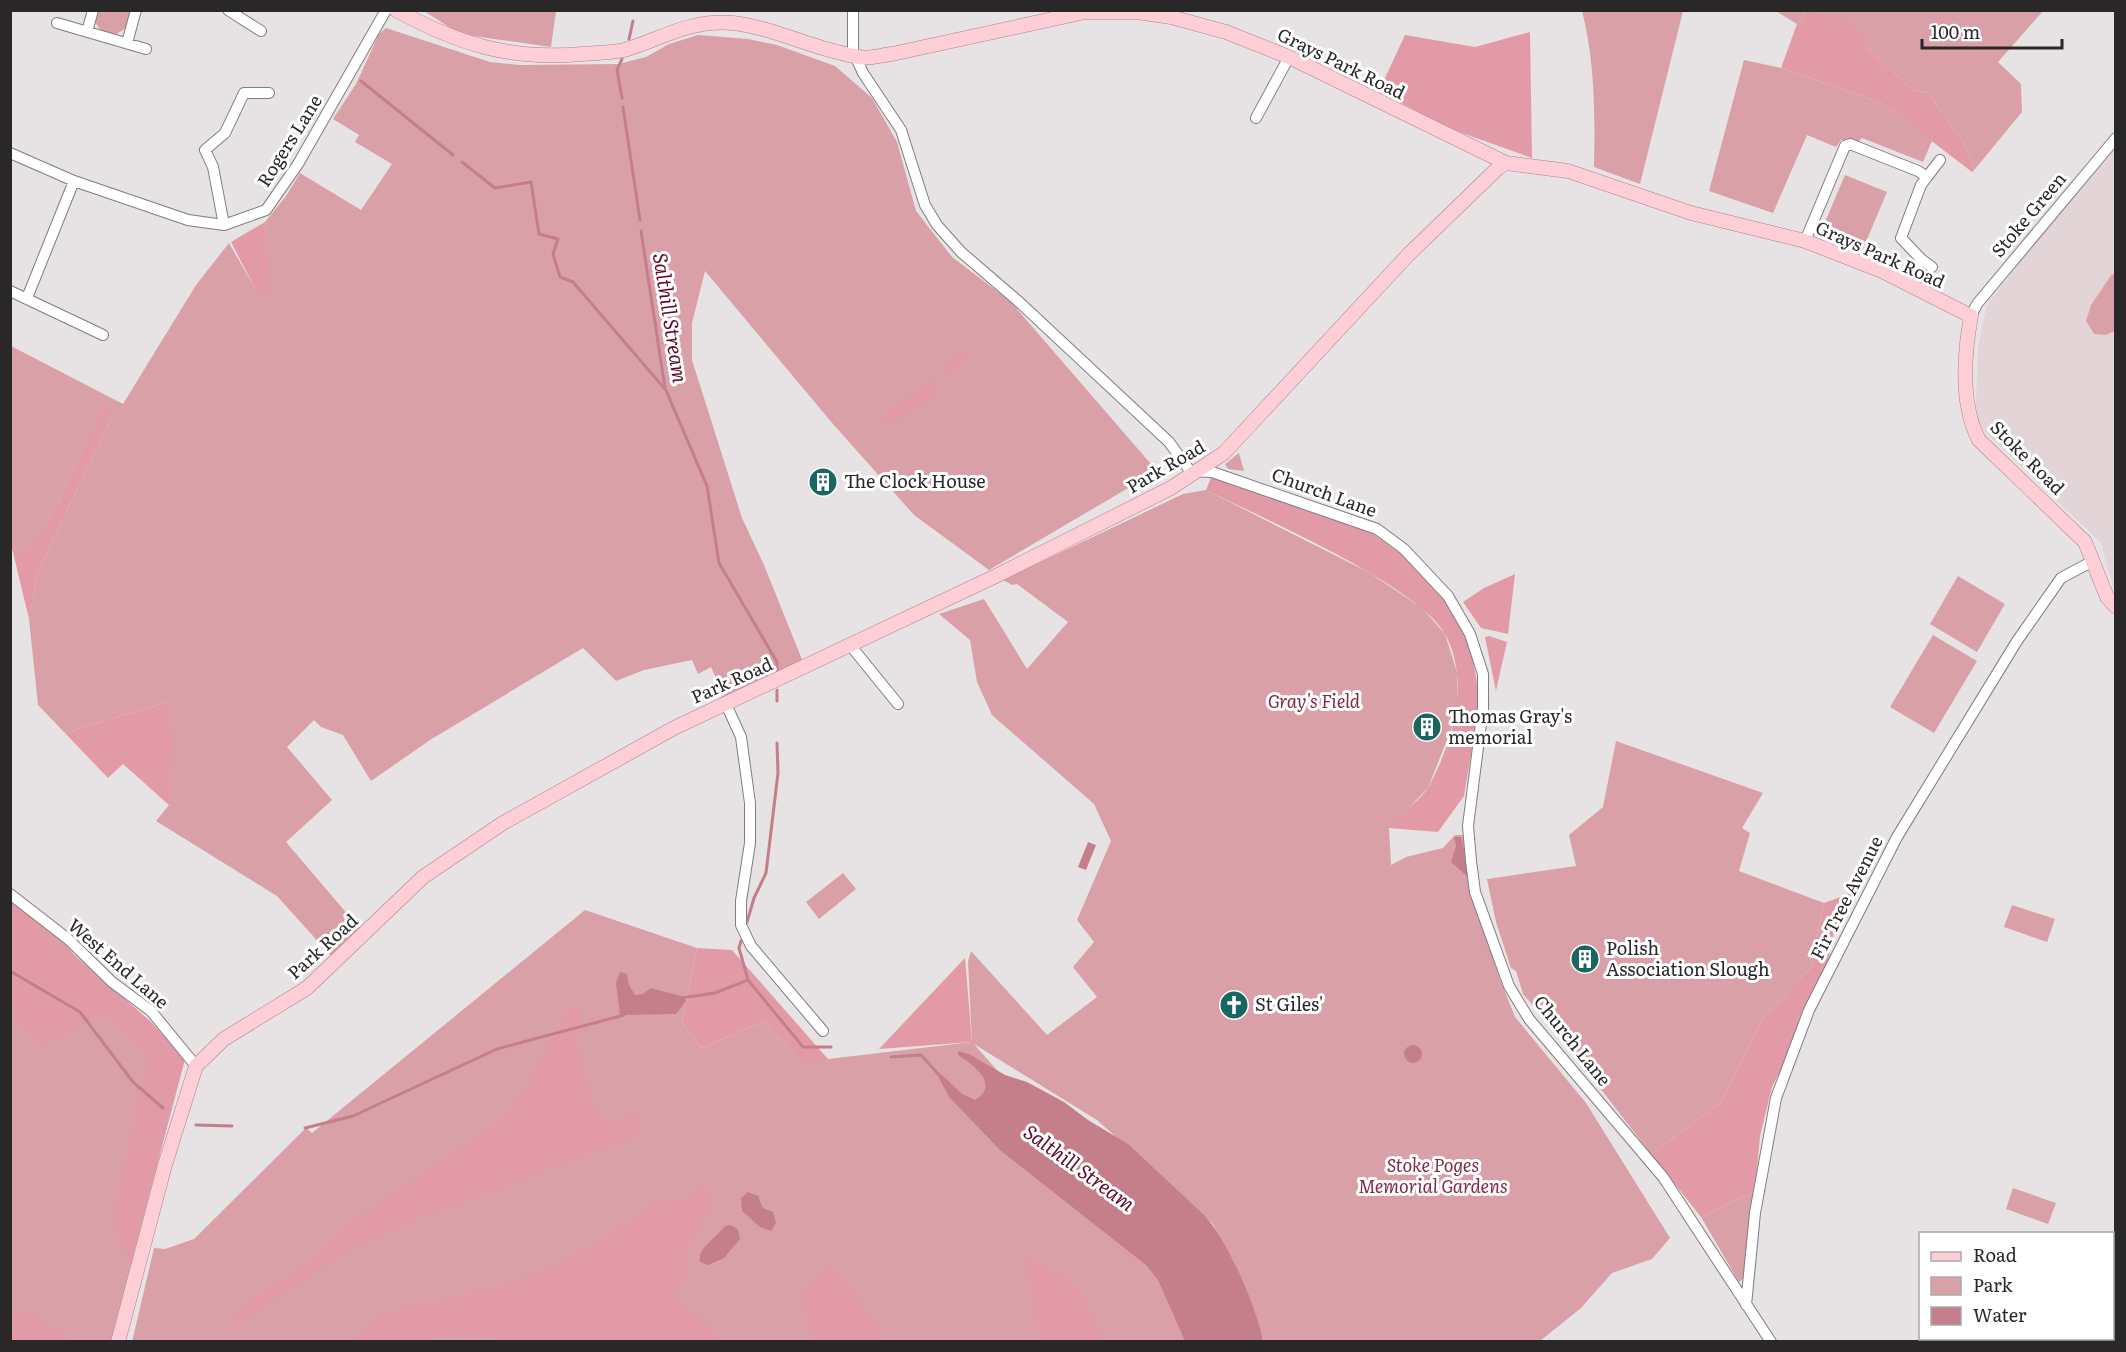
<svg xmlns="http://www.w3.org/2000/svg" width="2126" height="1352" viewBox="0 0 2126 1352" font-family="Literata,serif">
	<rect width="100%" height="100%" fill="#e7e2e3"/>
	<path fill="#e3d5d7" d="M2115,149V595L2101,543L1983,430L1976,418V404L1978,347L1987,305L2039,237Z"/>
	<path fill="#daa0a8" d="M98,11H131L126,28L115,35L102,32L95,22Z
		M424,11H556L551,47L460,34Z
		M1582,11H1683L1640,184L1594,167C1595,114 1595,62 1582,11Z
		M1776,11H2043L1998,62L2021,84L2022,112L1975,169L1963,142L1928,93L1911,89L1865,46L1807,11L1797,24Z
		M386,28L490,62L520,65L618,64L646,57L669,44L698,35L748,39L777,45L835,66L872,98L897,142L916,211L952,257L1010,301L1157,471L989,570L914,515L833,424L705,271L692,323V360L742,518L764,565L803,662L725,697L711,667L698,674L692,660L644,670L616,681L583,648L430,740L371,781L343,735L321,727L314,720L287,747L332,800L286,842L361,930L332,957L277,896L156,821L169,805L167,702L65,733L38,705L29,619L38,571L110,421L103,407L57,505L22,559L11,544V346L123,404L196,285L229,243L260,297L270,292L265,222L286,196L300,173L361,210L392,164L355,142L359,135L333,119L356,84L379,34Z
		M1744,60L1781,68L1882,103L1932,141L1923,162L1862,138L1858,142L1841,140L1836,147L1807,135L1773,213L1709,191Z
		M1845,175L1887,192L1862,251L1820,234Z
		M2112,274L2115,275V331L2106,335L2094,334L2086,321L2091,305Z
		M1239,453L1244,471L1228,469L1225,464Z
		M1206,490L1370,573L1422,608L1445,634L1457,672L1458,712L1428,788L1389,828L1391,865L1406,857L1443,848L1455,835H1463L1471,880L1499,977L1515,1017L1586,1103L1670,1238L1652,1259L1612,1273L1581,1308L1540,1341H1263L1256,1317L1234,1262L1212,1223L1097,1120L974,1044L1162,1259L1219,1341L132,1342L154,1248L165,1249L194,1239L306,1128L312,1133L585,910L697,948L682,1022L701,1048L763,1022L798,1059H828L972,1042L968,961L971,951L1047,1035L1097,997L1073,967L1094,942L1077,920L1111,841L1094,804L992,715L977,682L970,640L939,614L984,599L1027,669L1068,622L1017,584L1012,585L1003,580L1183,494Z
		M1958,576L2005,604L1977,652L1930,624Z
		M1933,635L1977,661L1934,733L1890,707Z
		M1616,741L1763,793L1742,828L1750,833L1739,871L1824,903L1811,968L1764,1016L1721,1103L1651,1154L1559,1035L1523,994L1516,971L1511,968L1496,922L1487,879L1576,866L1569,835L1603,807Z
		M843,873L856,889L819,919L806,902Z
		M10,899L64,941L103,995L185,1059L111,1341H11Z
		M2012,905L2055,919L2047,942L2004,927Z
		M2013,1188L2056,1203L2048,1224L2006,1209Z
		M1755,1191L1746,1277L1739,1282L1701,1217Z"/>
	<path fill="#e29ba6" d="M1807,11L1852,23L1867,40L1865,46L1911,89L1928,93L1963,142L1975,169L1972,172L1882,103L1781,68L1797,24Z
		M1530,32L1532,158L1448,128L1379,91L1405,35L1475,47Z
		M265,222L271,292L260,298L231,242Z
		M961,349L969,350L959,367L950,375L942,368Z
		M928,381H938L939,388C924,406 907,418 885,426L881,419Z
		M103,406L109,412L110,421L38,571L29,619L11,544L22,558L57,505Z
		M1212,475L1372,533L1405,557L1443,597L1470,642L1480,701L1464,796L1438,832L1389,828C1399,813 1422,800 1429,786C1453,741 1471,682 1445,634C1418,585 1260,517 1206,490Z
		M1515,574L1508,634L1481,628L1463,602L1484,588Z
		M1489,636L1507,642L1493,704L1496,691L1485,637Z
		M167,702L172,740L169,805L123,764L108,778L65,733Z
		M1854,892L1833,936L1825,981L1772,1087L1760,1136L1755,1191L1701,1217L1651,1154L1721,1103L1764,1016L1811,968L1824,903Z
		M10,899L149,1020L185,1059L129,1263L113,1221L148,1058L104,1013L42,1048L11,1015Z
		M697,948L732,950L828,1059H798L763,1022L701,1048L682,1022Z
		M965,958L972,1042L879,1049Z
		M569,1006H582L577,1044L593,1105L602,1118L618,1121L636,1110L640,1135L413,1221L344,1254L246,1320L228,1323L252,1299L305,1266L348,1224L498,1122L525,1090Z
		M699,1188H709C713,1230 693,1223 687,1253C685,1260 687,1269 687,1277L675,1292L682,1306L702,1318L722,1341L510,1342L476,1333L444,1335L423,1341H352L377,1315L491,1289L552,1267L607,1236L660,1199L686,1200Z
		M1025,1257C1075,1280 1085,1291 1103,1341H1041Z
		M831,1265L879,1325L880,1341H813L800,1292Z
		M10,1310L28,1311L74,1341H11Z"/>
	<path fill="#c47f8a" d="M1454,837H1461L1470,879L1451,862L1456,846Z
		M1088,842L1096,845L1086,870L1078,867Z
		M620,972L627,974L629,985L635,995L643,994L651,988L685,997L686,1001L676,1014L620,1015L616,983Z
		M1404 1054a9 9 0 1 1 18 0a9 9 0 1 1-18 0Z
		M958,1051L969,1054L1005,1075L1027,1082L1064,1102L1088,1120L1128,1144L1203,1214C1227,1238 1257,1308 1263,1341H1185L1158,1280L1146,1265L1001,1151L949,1097L937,1074L942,1075L962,1094L975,1100C1001,1084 973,1065 958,1055Z
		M748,1192L758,1196L763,1208L773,1212L776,1223L771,1231L760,1227L742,1211L741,1198Z
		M730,1225L738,1229L740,1239L724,1258L708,1265L700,1262C697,1248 717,1237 725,1226Z"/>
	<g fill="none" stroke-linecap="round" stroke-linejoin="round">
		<path stroke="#c47f8a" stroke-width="3" d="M629,39L633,21
			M361,81L453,155
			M622,98L617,70L622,59
			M623,107L640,220
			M462,162L495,188L531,182L539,234L558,239L553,254L560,277L573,282L664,388
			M641,231L665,388L707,486L719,563L777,662V673
			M777,690V701
			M747,922L754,898L766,873L778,773L777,743
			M741,941L739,948L748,980L803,1047H831
			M10,971L80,1012L133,1082L163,1108
			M681,998L715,993L748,980
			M891,1057L921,1055L940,1076
			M196,1125L232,1126
			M305,1128L353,1116L497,1049L624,1015"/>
		<g stroke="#817d7d" stroke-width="12">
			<path id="minor" d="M228,10L261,31
				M57,23L146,49
				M87,32L93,10
				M127,43L136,10
				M853,55V10
				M861,58L858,62L863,73L901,130L925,205L937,225L961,252L1018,301L1169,442L1190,471L1212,472L1377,529L1404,549L1448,596L1470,634L1483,674V708L1468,826L1471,861L1475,892L1509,986L1529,1019L1663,1177L1771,1342
				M1256,118L1289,57
				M10,153L74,181L188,220L224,225L266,210L298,164L386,10
				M1927,177L1940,160
				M224,225L213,167L205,150L225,133L244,93H269
				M1805,241L1845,146L1850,144L1918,171L1927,177L1921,185L1901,238L1921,259L1907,283
				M1921,259L1932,267
				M10,291L103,335
				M27,298L74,181
				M1971,316L1977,304L2116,138
				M850,645L898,704
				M725,702L741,737L750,803V843L741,901V925L751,946L823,1031
				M10,894L68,939L112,982L151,1011L196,1066
				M1746,1305L1755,1213L1776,1098L1809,1010L1897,837L2017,641L2061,578L2093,561"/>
		</g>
		<g stroke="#b37f87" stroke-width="15">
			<path id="major" d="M396,10C460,45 510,60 583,54C596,53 611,53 624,50C662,39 689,19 733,23C776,28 817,51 860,57C870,59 882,55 892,54L1085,12H1137L1171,17L1226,32L1289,57L1506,163L1568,171L1691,213L1805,241L1882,271L1971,316C1964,355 1960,404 1979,440L2085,542L2107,597L2116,607
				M118,1342L165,1165L196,1066L224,1039L307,988L423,877L503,823L674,728L998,575L1171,488L1224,453L1408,255L1498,168L1506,163"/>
		</g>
		<use href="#minor" stroke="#fff" stroke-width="10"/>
		<use href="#major" stroke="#feced6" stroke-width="14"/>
	</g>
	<defs>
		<g id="building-disc" transform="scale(1.5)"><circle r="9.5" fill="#196661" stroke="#fff"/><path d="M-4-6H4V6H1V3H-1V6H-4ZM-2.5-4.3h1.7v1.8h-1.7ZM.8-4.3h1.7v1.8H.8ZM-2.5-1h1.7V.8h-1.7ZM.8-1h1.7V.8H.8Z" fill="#fff"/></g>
		<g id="church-disc" transform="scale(1.5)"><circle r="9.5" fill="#196661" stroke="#fff"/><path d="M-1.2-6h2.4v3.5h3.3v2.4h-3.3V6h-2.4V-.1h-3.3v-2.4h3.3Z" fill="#fff"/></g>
	</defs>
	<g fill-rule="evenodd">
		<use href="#building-disc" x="823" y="482"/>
		<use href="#building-disc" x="1427" y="727"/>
		<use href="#building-disc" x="1585" y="959"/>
		<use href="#church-disc" x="1234" y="1005"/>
	</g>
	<g text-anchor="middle" stroke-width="6" stroke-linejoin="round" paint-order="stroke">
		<g font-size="18" fill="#292727" stroke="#fff">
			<text transform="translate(1341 64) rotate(26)" y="6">Grays Park Road</text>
			<text transform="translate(290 141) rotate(-58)" y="6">Rogers Lane</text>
			<text transform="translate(2029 215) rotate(-50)" y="6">Stoke Green</text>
			<text transform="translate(1880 255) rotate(24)" y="6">Grays Park Road</text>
			<text transform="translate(2027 458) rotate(45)" y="6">Stoke Road</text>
			<text transform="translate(1166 467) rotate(-30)" y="6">Park Road</text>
			<text transform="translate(1324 493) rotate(20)" y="6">Church Lane</text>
			<text transform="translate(732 681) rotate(-24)" y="6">Park Road</text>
			<text transform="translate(1847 898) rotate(-63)" y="6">Fir Tree Avenue</text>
			<text transform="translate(323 947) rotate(-42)" y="6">Park Road</text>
			<text transform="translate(118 964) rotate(41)" y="6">West End Lane</text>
			<text transform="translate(1572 1041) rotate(51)" y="6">Church Lane</text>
		</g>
		<g font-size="18" fill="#292727" stroke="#fff" text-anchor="start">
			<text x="844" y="488">The Clock House</text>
			<text x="1448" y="723">Thomas Gray's<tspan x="1448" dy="21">memorial</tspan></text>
			<text x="1606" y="955">Polish<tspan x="1606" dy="21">Association Slough</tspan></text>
			<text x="1255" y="1011">St Giles'</text>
		</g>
		<g font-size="18" font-style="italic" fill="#7f2b3f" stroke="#fff">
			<text x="1314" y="708">Gray's Field</text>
			<text x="1433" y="1172">Stoke Poges<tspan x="1433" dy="21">Memorial Gardens</tspan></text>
		</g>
		<g font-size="20" font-style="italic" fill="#600b26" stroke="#fff">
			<text transform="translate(670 318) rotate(81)" y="7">Salthill Stream</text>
			<text transform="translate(1079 1168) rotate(36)" y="7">Salthill Stream</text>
		</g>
	</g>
	<rect width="2126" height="1352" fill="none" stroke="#292727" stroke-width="24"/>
	<rect x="1919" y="1232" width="195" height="108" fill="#ffffff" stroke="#a9a9a9" stroke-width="1.5"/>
	<rect x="1931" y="1252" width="30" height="9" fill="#feced6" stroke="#a9a9a9" stroke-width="1.5"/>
	<text x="1973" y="1262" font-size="18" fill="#292727">Road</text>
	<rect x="1931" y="1277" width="30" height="18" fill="#daa0a8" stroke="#a9a9a9" stroke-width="1.5"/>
	<text x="1973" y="1292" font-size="18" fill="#292727">Park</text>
	<rect x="1931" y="1307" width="30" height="18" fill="#c47f8a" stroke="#a9a9a9" stroke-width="1.5"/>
	<text x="1973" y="1322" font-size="18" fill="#292727">Water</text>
	<path d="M1922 39v9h140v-9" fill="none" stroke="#292727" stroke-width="3"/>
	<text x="1931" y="39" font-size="18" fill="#292727" stroke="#ffffff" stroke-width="4.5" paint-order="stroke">100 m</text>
</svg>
